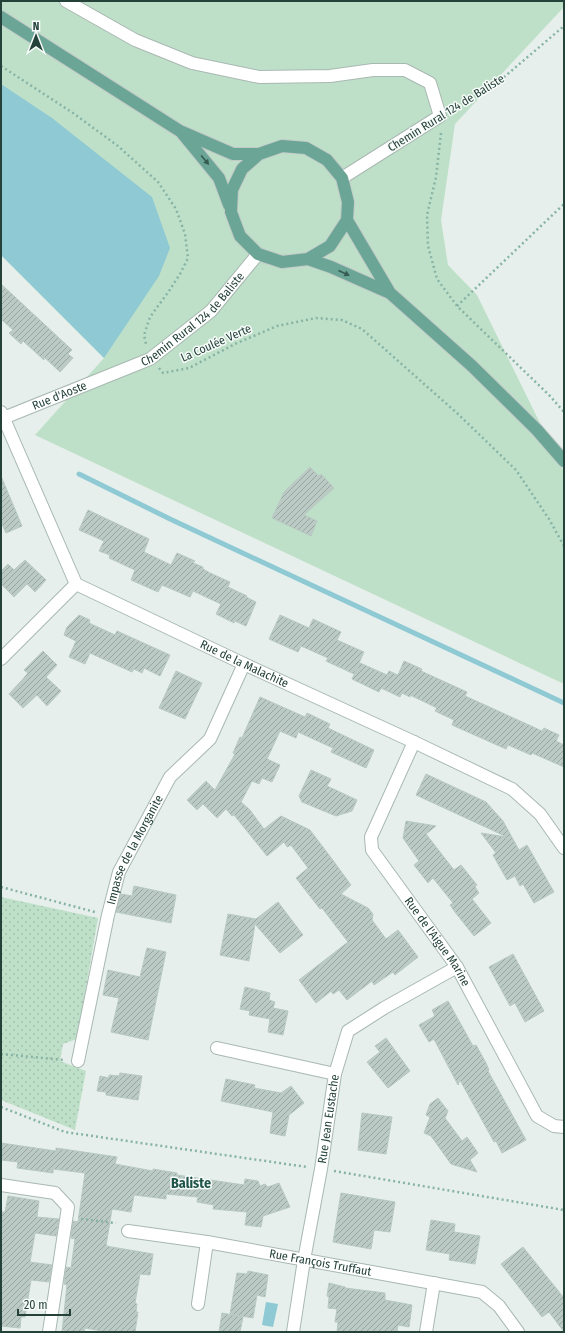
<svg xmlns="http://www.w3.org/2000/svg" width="565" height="1333" viewBox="0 0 565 1333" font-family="'Fira Sans Condensed',sans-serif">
	<defs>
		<pattern id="park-dots" width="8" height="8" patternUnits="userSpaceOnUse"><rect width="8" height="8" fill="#bfe0c8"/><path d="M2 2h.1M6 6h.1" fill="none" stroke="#a4c1ad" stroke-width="1.8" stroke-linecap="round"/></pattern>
		<pattern id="building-hatch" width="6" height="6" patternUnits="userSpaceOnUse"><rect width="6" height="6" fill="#bbcac4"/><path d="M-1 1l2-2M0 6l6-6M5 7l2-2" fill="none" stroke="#98a6a0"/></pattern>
	</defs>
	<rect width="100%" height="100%" fill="#e6efeb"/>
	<path fill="#bfe0c8" d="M1,1H564V7L455,124L441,220L448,265L477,295L564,472V684L35,435L104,358L1,255Z"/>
	<path fill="url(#park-dots)" d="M1,897L98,918L77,1039L63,1044L60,1061L86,1071L75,1130L1,1100Z"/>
	<path fill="#8ec9d4" d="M1,84L52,118L152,197L170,248L159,276L104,358L1,255Z
		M266,1302L278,1304L273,1327L262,1325Z"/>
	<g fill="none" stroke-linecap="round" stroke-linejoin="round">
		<path stroke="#8ec9d4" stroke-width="5" d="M79,474L170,519L564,703"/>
	</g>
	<path fill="url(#building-hatch)" stroke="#b8c9c2" d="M1,284L72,350L68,354L73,358L60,372L44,357V360L23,341L21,344L9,333L13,330L1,319Z
		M310,467L319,476L321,474L334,488L304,515L317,521L311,536L272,518L284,492Z
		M1,476L22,526L6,533L1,522Z
		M88,510L149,539L144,552L171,565L177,553L195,561L193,563L203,567V569L210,573L230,582L228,587L247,596L246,597L256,602L246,626L235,621L234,623L216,614L221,604L193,591L190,597L162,585L158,592L131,580L135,570L109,558L110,555L99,551L104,541L79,530Z
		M25,560L46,580L35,592L27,584L14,597L1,584V571L8,564L14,570Z
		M79,615L90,620L89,623L115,635L117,631L170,655L160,676L144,668L142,673L134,669L132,672L90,653L85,664L69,657L76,641L64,635L67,627Z
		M280,615L309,628L313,619L341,632L337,640L364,652L354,674L326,661L328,658L301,646L298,652L269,639Z
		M43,651L57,665L46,677L61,691L47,706L37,695L23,708L9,694L22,680L28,673L24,670Z
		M404,661L422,669L421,671L467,692L465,696L485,705L542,731L544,728L559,735L556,741L564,745V767L532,753L531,755L508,745L506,749L452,725L454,720L435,711L437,708L410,695V697L402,693L400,697L381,688L379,692L352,679L360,663L387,675L389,671L398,675Z
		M176,671L202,683L185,719L159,708Z
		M260,697L305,717L307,713L330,724L328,728L374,750L366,768L331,752L333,748L298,732L296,738L280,731L267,759L280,765L272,782L262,778L259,784L252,781L241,802L250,810L264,829L281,816L310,830L332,859L351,885L341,894L368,908L373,914L372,920L386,939L398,930L418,957L395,975L393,972L374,985L372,981L347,1000L339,990L333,994L331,991L316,1003L299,980L348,942L322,908L320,909L296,878L308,868L291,845L287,847L284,842L267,856L234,815L232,816L226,809L217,818L203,804L197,810L187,800L206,781L215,790L235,754L233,753L240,737L242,738Z
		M311,770L331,779L327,786L357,800L352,811L336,816L302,802L299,796Z
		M426,774L486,802L503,821L519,850L527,845L554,892L534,903L523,884L520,886L515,876L507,880L493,855L496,853L481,833L507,837L416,795Z
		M406,821L436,826L426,834L454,870L461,865L477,885L475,887L479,893L472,899L491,923L474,936L455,912L450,905L453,903L433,878L428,883L414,865L419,861L403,838Z
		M134,886L176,895L171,923L116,912L121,894L132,896Z
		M278,902L303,935L280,953L255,924L249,961L220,955L228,914L256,919Z
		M147,948L166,952L148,1040L111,1032L119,998L103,995L108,970L140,977Z
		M513,954L544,1011L525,1022L515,1003L510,1006L489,967Z
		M245,987L270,993L269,1000L275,1002L273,1008L288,1011L283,1035L268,1032L270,1019L249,1015L250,1011L240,1009Z
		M448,1001L473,1046L476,1045L486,1063L489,1070L488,1071L526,1140L502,1153L496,1141L494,1142L460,1080L458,1085L434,1039L429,1042L419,1025L435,1016L432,1010Z
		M386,1038L410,1071L388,1088L367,1062L380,1052L375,1046Z
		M120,1073L142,1076L138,1100L106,1095V1092L97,1091L100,1076L109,1078V1075L119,1076Z
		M226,1079L255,1085L254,1088L281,1093L291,1086L304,1103L289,1115L285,1136L270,1133L273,1112L221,1101Z
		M438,1098L448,1111L445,1118L462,1141L467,1137L478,1153L470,1160L477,1172L451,1164L431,1136L424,1133L430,1117L426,1115L430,1104Z
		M362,1113L392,1117L386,1154L358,1150Z
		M1,1143L56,1151V1148L117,1157L115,1164L153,1171V1169L177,1173V1175L244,1185L245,1179L258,1181L260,1186L265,1184L268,1187L279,1183L290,1207L263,1216L261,1227L245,1225L247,1212L213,1209L214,1205L197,1202L198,1197L166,1194V1199L134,1195L131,1212L112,1209L106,1246L153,1254L150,1275L140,1274L135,1303L137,1304L136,1312H138L135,1332H108L85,1328L84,1332H62L67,1285L64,1284L66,1267L71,1268L75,1239L71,1238L73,1221L78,1222L85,1173L53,1169V1173L17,1168L18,1162L1,1160Z
		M341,1193L395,1202L390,1232L374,1230L371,1249L333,1242Z
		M8,1196L39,1201L37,1217L59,1219L56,1236L35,1233L30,1262L52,1265L49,1282L31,1280L25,1317H21L20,1328L1,1326V1212H5Z
		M431,1220L455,1224L454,1232L480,1236L475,1264L449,1260L450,1254L426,1250Z
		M523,1247L564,1298V1332L549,1312L542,1317L501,1264Z
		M248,1271L268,1275L265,1297L257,1295L253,1318L230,1314L237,1273L247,1274Z
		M329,1283L345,1287V1288L385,1293V1300L412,1305L409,1327L398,1325L397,1332H337L338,1322H335L337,1309L328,1308L329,1297L327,1296Z
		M222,1313L243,1317L240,1332H219Z"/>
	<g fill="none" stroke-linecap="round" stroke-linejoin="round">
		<g stroke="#a8b8b2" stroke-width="14">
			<g id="minor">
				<path d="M66,1L135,40L192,63L259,77L330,76L373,70H405L430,83L440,116L342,178"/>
				<path id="s1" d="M1,412L76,584L244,664L414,742L512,789L540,814L564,848"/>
				<path id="s2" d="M1,419L150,359L211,311L258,254"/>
				<path d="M1,659L76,584"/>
				<path id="s3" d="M414,742L371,837L372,850L457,967L537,1116L554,1126L564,1127"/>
				<path d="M217,1048L335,1074"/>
				<path id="s4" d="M78,1061L108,915L119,872L170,777L210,739L244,664"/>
				<path d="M1,1185L55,1193L68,1207L49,1332"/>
				<path id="s5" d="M128,1231L207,1242L482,1292L499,1306L518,1332"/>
				<path d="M198,1304L207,1242"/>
				<path id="s6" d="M293,1332L304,1260L321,1169L335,1074L348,1031L384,1008L457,967"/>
				<path d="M426,1332L434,1283"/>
			</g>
		</g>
		<g stroke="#c2cac8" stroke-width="14">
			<path id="major" d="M1,17L180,131L233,154H259L282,146L306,148L327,160L342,178L348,202L347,220L330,246L308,259L282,262L258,254L240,236L231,212L232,190L242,169L259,154
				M182,133L219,178L229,205
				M347,220L390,293L472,366L537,430L564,461
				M308,259L331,267L390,293"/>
		</g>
		<path stroke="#86b3a5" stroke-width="2.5" stroke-dasharray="2 3" stroke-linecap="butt" d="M1,66L73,113L118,146L158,182L176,209L185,234L188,258L180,274L169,291L150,317L144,335L146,344
			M453,109L496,84L564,26
			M441,133L436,177L427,215L428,246L437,279L457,306L550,396L564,412
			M457,306L564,204
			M159,368L163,373L189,368L235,344L277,326L316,318L342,320L362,329L458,414L516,470L549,519L564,546
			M1,887L95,912
			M1,1054L64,1060
			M1,1107L65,1132L307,1167
			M334,1171L564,1210
			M81,1219L116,1223"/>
		<use href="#minor" stroke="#fff" stroke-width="12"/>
		<use href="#major" stroke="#6aa596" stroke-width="12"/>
	</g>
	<defs><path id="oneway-solid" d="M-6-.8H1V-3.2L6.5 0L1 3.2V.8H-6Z"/></defs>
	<g fill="#365b51">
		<use href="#oneway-solid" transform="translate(205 160) rotate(50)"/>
		<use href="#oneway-solid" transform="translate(344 273) rotate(24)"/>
	</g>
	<g text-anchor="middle" stroke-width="3" stroke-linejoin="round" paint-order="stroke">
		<g font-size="12" fill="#24423a" stroke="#f7fbf9">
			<text transform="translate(446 113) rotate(-32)" y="4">Chemin Rural 124 de Baliste</text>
			<text dy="4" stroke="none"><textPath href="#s2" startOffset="219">Chemin Rural 124 de Baliste</textPath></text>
			<text transform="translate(216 343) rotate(-24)" y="4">La Coulée Verte</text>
			<text dy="4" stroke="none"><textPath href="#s2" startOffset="63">Rue d'Aoste</textPath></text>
			<text dy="4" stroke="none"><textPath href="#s1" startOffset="374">Rue de la Malachite</textPath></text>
			<text dy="4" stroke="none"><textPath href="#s4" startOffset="220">Impasse de la Morganite</textPath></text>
			<text dy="4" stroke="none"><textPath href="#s3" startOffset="230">Rue de l'Aigue Marine</textPath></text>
			<text dy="4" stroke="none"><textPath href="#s6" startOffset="216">Rue Jean Eustache</textPath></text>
			<text dy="4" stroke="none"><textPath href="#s5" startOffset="195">Rue François Truffaut</textPath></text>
		</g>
		<g font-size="14" font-weight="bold" fill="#1f5548" stroke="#f7fbf9">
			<text x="191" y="1188">Baliste</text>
		</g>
	</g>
	<rect width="565" height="1333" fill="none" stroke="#24423a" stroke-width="4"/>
	<g transform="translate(36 36)" stroke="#f7fbf9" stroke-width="3" paint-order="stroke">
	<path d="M0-3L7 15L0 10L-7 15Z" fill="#24423a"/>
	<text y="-6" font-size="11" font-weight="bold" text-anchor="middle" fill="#24423a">N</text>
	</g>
	<path d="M18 1309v6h52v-6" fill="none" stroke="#24423a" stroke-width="2"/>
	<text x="24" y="1309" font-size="12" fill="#24423a" stroke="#f7fbf9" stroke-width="3" paint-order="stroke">20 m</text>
</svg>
